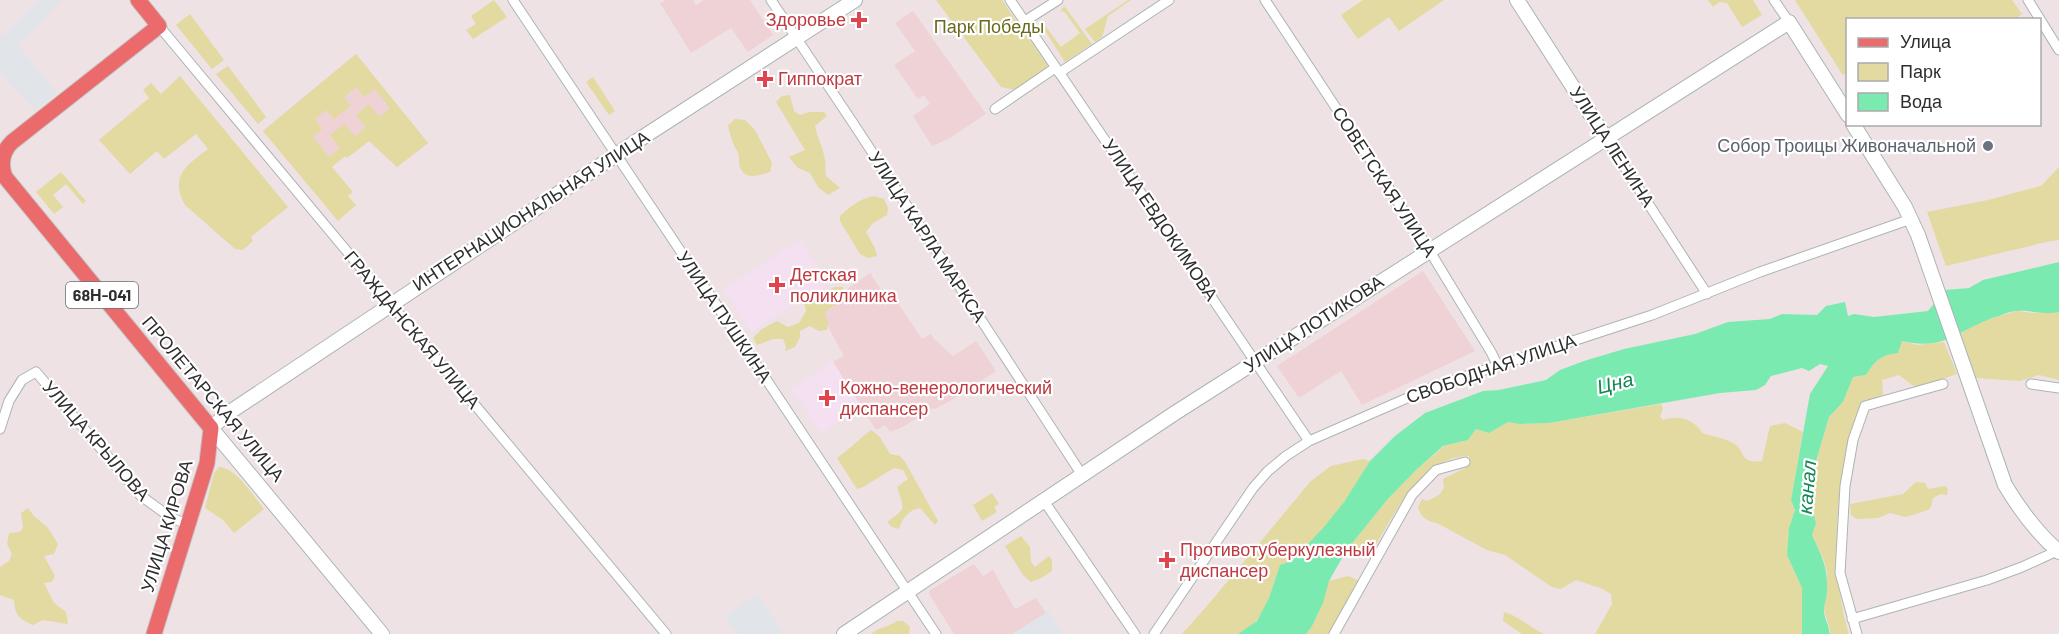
<svg xmlns="http://www.w3.org/2000/svg" width="2059" height="634" viewBox="0 0 2059 634" font-family="Barlow,sans-serif">
	<rect width="100%" height="100%" fill="#eee2e4"/>
	<path fill="#e1e4e8" d="M39,0H62L18,45L57,93L35,110L0,74V36L7,32Z
		M758,594L784,634H737L725,616Z
		M1048,611L1064,634H1013V633Z"/>
	<path fill="#efd2d5" d="M666,0H693L696,5L704,0H750L773,35L748,52L731,28L691,53L660,3Z
		M913,11L986,114L950,138L932,146L913,116L930,104L924,95L918,99L894,65L915,51L895,23Z
		M356,54L428,143L397,167L369,141L347,158L345,156L309,186L263,131Z
		M1423,271L1475,351L1362,405L1341,371L1299,398L1277,366Z
		M870,273L883,293L889,290L922,339L931,334L934,339L953,356L976,341L996,371L955,398L935,409L933,408L901,428L890,432L885,425L876,430L833,362L844,356L820,312L827,303Z
		M974,564L983,576L993,570L1015,609L1036,598L1046,613L1012,634H954L929,594L930,590Z"/>
	<path fill="#f4e0f1" d="M800,240L829,283L751,332L723,289Z
		M833,362L862,408L821,433L807,414L808,413L798,397L796,398L791,389Z"/>
	<path fill="#e2daa1" fill-rule="evenodd" d="M494,0L507,17L473,39L466,30L476,24L471,16Z
		M936,0H1002L1049,68L1015,90L1001,87Z
		M1128,0H1131L1108,16L1102,37L1095,42L1085,29Z
		M1363,0H1444L1399,31L1389,17L1358,39L1341,15Z
		M1708,0H1753L1762,15L1742,27L1727,3L1719,2L1713,7Z
		M1795,0H2012L2022,14L2014,20H1848L1847,75L1842,74Z
		M1065,7L1092,44L1065,62L1040,23L1042,21H1046L1044,24L1061,47L1080,33L1064,11L1061,12L1062,8Z
		M190,14L224,60L212,69L176,25Z
		M356,54L428,143L397,167L369,141L347,158L345,156L333,166L332,167L353,192L348,196L356,205L338,221L263,131ZM356,87L364,97L375,89L390,108L379,117L369,104L356,115L366,127L355,136L344,124L330,135L340,148L329,157L313,137L322,129L315,119L326,110L334,119L351,106L344,97Z
		M228,66L266,117L258,124L216,74Z
		M180,76L288,207L251,237L253,241L243,250L235,249L185,205C169,176 187,165 208,149L196,134L164,159L157,151L130,174L99,140L149,98L143,90L151,83L161,94Z
		M593,77L615,111L609,115L586,82Z
		M790,95L794,111L800,115L809,112H824L827,116L815,126C817,137 822,145 824,155C826,162 825,169 826,176L840,188L828,195L818,187L810,173L798,168L789,157L805,150L776,102L782,96Z
		M735,119L745,120L755,130L772,163L770,172C759,175 745,181 740,167C738,162 740,157 738,153C733,143 730,136 728,125Z
		M2059,167V240L2046,242L1946,266L1927,212L1988,200L2041,186Z
		M61,172L86,201L83,204L66,184L53,195L63,207L54,214L36,192Z
		M874,196L884,199L888,208L887,215L873,223L866,232L875,248L877,256L868,258L860,254L840,221V216C851,206 859,199 874,196Z
		M835,287H843L845,297L825,312L828,322L827,330L819,331L810,326L800,331V337L795,347L785,351L786,346L783,339H773L757,345L753,338L762,329L777,321L788,327L799,323L806,311L804,303Z
		M2017,311L2033,313L2059,312V380L2039,375L2020,381L1976,378L1959,335L1979,322Z
		M1902,341L1917,345L1944,342L1957,374L1916,388L1899,375L1882,380L1883,395L1861,406C1857,418 1851,429 1849,441C1835,503 1830,573 1849,634H1829L1830,630L1824,609L1827,592V572L1823,558L1812,535L1810,504L1814,496V468L1829,417L1843,402L1853,377L1866,375C1875,361 1880,355 1898,353Z
		M1661,404L1663,408L1660,417L1663,420C1676,416 1687,417 1698,427C1704,433 1697,430 1705,434C1714,437 1724,438 1733,443C1747,451 1738,464 1762,461L1770,426L1785,423L1803,432L1791,500L1795,510L1789,528L1787,555L1802,588V634H1595L1612,604L1611,594L1603,589L1576,580L1561,589L1552,587L1505,555L1487,550L1437,523C1426,521 1421,517 1418,507L1422,499L1427,501L1439,495L1444,488L1443,479L1469,466V456C1420,456 1391,520 1369,557L1354,556L1346,551L1387,500L1415,471L1444,446L1468,440L1476,429L1489,433L1508,422L1519,424L1549,423Z
		M871,430L880,437L890,454L900,456L905,462L938,521L935,525L920,508C909,510 902,518 899,529L892,527L887,522C908,507 904,510 897,487L908,479L903,470L894,468L863,487L857,489L837,458C850,449 859,439 871,430Z
		M1363,459L1370,461C1350,494 1316,550 1280,565C1272,588 1265,625 1238,634C1229,634 1193,634 1182,634L1207,606L1311,481L1331,466Z
		M219,467C237,468 253,496 264,509L234,533L223,520L205,508L214,473Z
		M1916,482L1925,483L1928,489L1945,486L1948,489L1947,495L1941,494L1933,498L1931,507L1928,510L1906,517L1890,513L1878,518L1857,519L1851,515L1850,504L1903,494Z
		M992,493L999,504L994,507L997,512L982,521L973,505Z
		M28,508L34,516L48,528L58,544L54,554L44,556L55,576L52,582L44,583L54,603L66,612L68,624L43,620L33,625C19,619 15,615 14,600L0,595V567L9,561L12,554L7,544L9,533L20,532L23,527L21,513Z
		M1021,536L1030,547L1031,562L1035,567L1049,556L1052,560V571L1041,578L1031,582L1023,575L1005,546Z
		M1348,576L1360,581L1328,634H1306C1318,619 1324,600 1329,581Z
		M1504,612C1517,615 1531,628 1544,634H1522L1503,621Z
		M897,621H903L910,627L909,634H871C879,627 889,627 897,621Z"/>
	<path fill="#7beab1" d="M2059,262V312C2042,315 2031,310 2017,311C2011,311 2004,314 1999,316C1960,327 1948,352 1902,341L1898,353C1880,355 1875,361 1866,375L1853,377L1843,402L1829,417L1814,468V496L1810,503L1816,523L1812,535C1822,556 1828,568 1827,591C1827,598 1824,604 1824,610C1824,619 1830,626 1829,634H1802V588L1787,555L1789,528L1795,510L1791,500L1810,394L1828,366L1820,364L1809,371L1802,368L1771,376L1765,385L1756,390L1720,393L1549,423L1519,424L1508,422L1489,433L1476,429L1468,440L1443,446L1415,471L1387,500L1346,551L1329,581L1323,603L1312,626L1306,634H1238L1257,621L1269,598L1280,565L1293,560L1324,527L1344,502L1370,461L1395,436L1425,413L1483,391L1499,390L1546,380L1560,370L1584,361L1624,349L1695,334L1728,322L1770,319L1782,314L1817,315L1826,306L1845,302L1848,316L1854,314L1874,317L1928,311L1945,290L1969,288L1983,280Z"/>
	<g fill="none" stroke-linecap="round" stroke-linejoin="round">
		<g stroke="#abb5b5" stroke-width="11">
			<path id="street" d="M513,0L936,634
				M771,0L857,129L1082,475
				M1010,0L1309,441
				M1265,0L1423,240L1491,352L1498,366
				M1774,0L1789,22
				M2028,0L2059,50
				M1025,21L1058,0
				M159,26L666,634
				M1059,73L1169,0
				M995,109L1055,68
				M1605,137L1707,294
				M2031,384L2059,388
				M0,429L9,401L22,380L36,372L141,496L170,517L189,525
				M1044,501L1135,634
				M1852,619L1987,580L2022,567L2057,551
				M1154,634L1253,488L1268,471L1286,456L1309,441L1430,388L1652,315L1760,272L1911,219
				M1334,634L1412,495L1436,470L1465,462
				M1857,634L1840,573L1845,486L1853,440L1865,406L1943,384"/>
		</g>
		<g stroke="#abb5b5" stroke-width="16">
			<path id="secondary" d="M1517,0L1605,137
				M1853,124L1905,207L1918,235L2005,485C2020,510 2037,533 2059,552
				M382,634L211,428L227,414L637,141L855,0
				M844,634L1175,413L1789,22L1848,115"/>
		</g>
		<g stroke="#c4c4c4" stroke-width="17">
			<path id="primary" d="M138,0L159,26L12,142C2,152 0,164 5,177L211,428L207,463L154,634"/>
		</g>
		<use href="#street" stroke="#fff" stroke-width="9"/>
		<use href="#secondary" stroke="#fff" stroke-width="14"/>
		<use href="#primary" stroke="#eb6a6b" stroke-width="15"/>
	</g>
	<g fill="#e0444e" stroke="#fff" stroke-width="2">
		<path d="M856 11h6v6h6v6h-6v6h-6v-6h-6v-6h6z"/>
		<path d="M762 70h6v6h6v6h-6v6h-6v-6h-6v-6h6z"/>
		<path d="M774 276h6v6h6v6h-6v6h-6v-6h-6v-6h6z"/>
		<path d="M824 389h6v6h6v6h-6v6h-6v-6h-6v-6h6z"/>
		<path d="M1164 551h6v6h6v6h-6v6h-6v-6h-6v-6h6z"/>
	</g>
	<circle fill="#6b7280" stroke="#fff" stroke-width="2" cx="1988" cy="146" r="6"/>
	<g text-anchor="middle" stroke-width="4.5" stroke-linejoin="round" paint-order="stroke">
		<rect fill="#fff" stroke="#6d6d6d" stroke-width="1.5" x="66" y="282" width="72" height="26" rx="4.5"/>
		<g font-size="16" font-weight="bold" fill="#2e2e2e">
			<text x="102" y="301">68Н-041</text>
		</g>
		<g font-size="18" fill="#be3a42" stroke="#fff" text-anchor="start">
			<text x="846" y="26" text-anchor="end">Здоровье</text>
			<text x="778" y="85">Гиппократ</text>
			<text x="790" y="281">Детская<tspan x="790" dy="21">поликлиника</tspan></text>
			<text x="840" y="394">Кожно-венерологический<tspan x="840" dy="21">диспансер</tspan></text>
			<text x="1180" y="556">Противотуберкулезный<tspan x="1180" dy="21">диспансер</tspan></text>
		</g>
		<g font-size="18" fill="#696a1f" stroke="#fff">
			<text x="989" y="33">Парк Победы</text>
		</g>
		<g font-size="18" fill="#5b616d" stroke="#fff" text-anchor="end">
			<text x="1976" y="152">Собор Троицы Живоначальной</text>
		</g>
		<g font-size="18" fill="#2e2e2e" stroke="#fff">
			<text transform="translate(1612 147) rotate(57)" y="6">УЛИЦА ЛЕНИНА</text>
			<text transform="translate(1384 182) rotate(57)" y="6">СОВЕТСКАЯ УЛИЦА</text>
			<text transform="translate(531 211) rotate(-33)" y="6">ИНТЕРНАЦИОНАЛЬНАЯ УЛИЦА</text>
			<text transform="translate(1160 220) rotate(56)" y="6">УЛИЦА ЕВДОКИМОВА</text>
			<text transform="translate(927 237) rotate(57)" y="6">УЛИЦА КАРЛА МАРКСА</text>
			<text transform="translate(724 317) rotate(56)" y="6">УЛИЦА ПУШКИНА</text>
			<text transform="translate(1314 324) rotate(-33)" y="6">УЛИЦА ЛОТИКОВА</text>
			<text transform="translate(412 330) rotate(50)" y="6">ГРАЖДАНСКАЯ УЛИЦА</text>
			<text transform="translate(1491 369) rotate(-19)" y="6">СВОБОДНАЯ УЛИЦА</text>
			<text transform="translate(213 399) rotate(50)" y="6">ПРОЛЕТАРСКАЯ УЛИЦА</text>
			<text transform="translate(96 441) rotate(49)" y="6">УЛИЦА КРЫЛОВА</text>
			<text transform="translate(167 526) rotate(-73)" y="6">УЛИЦА КИРОВА</text>
		</g>
		<g font-size="20" font-style="italic" fill="#148755" stroke="#fff">
			<text transform="translate(1615 383) rotate(-14)" y="7">Цна</text>
			<text transform="translate(1807 487) rotate(-85)" y="7">канал</text>
		</g>
	</g>
	<rect x="1846" y="18" width="195" height="108" fill="#ffffff" stroke="#ababab" stroke-width="1.5"/>
	<rect x="1858" y="38" width="30" height="9" fill="#eb6a6b" stroke="#ababab" stroke-width="1.5"/>
	<text x="1900" y="48" font-size="18" fill="#2e2e2e">Улица</text>
	<rect x="1858" y="63" width="30" height="18" fill="#e2daa1" stroke="#ababab" stroke-width="1.5"/>
	<text x="1900" y="78" font-size="18" fill="#2e2e2e">Парк</text>
	<rect x="1858" y="93" width="30" height="18" fill="#7beab1" stroke="#ababab" stroke-width="1.5"/>
	<text x="1900" y="108" font-size="18" fill="#2e2e2e">Вода</text>
</svg>
